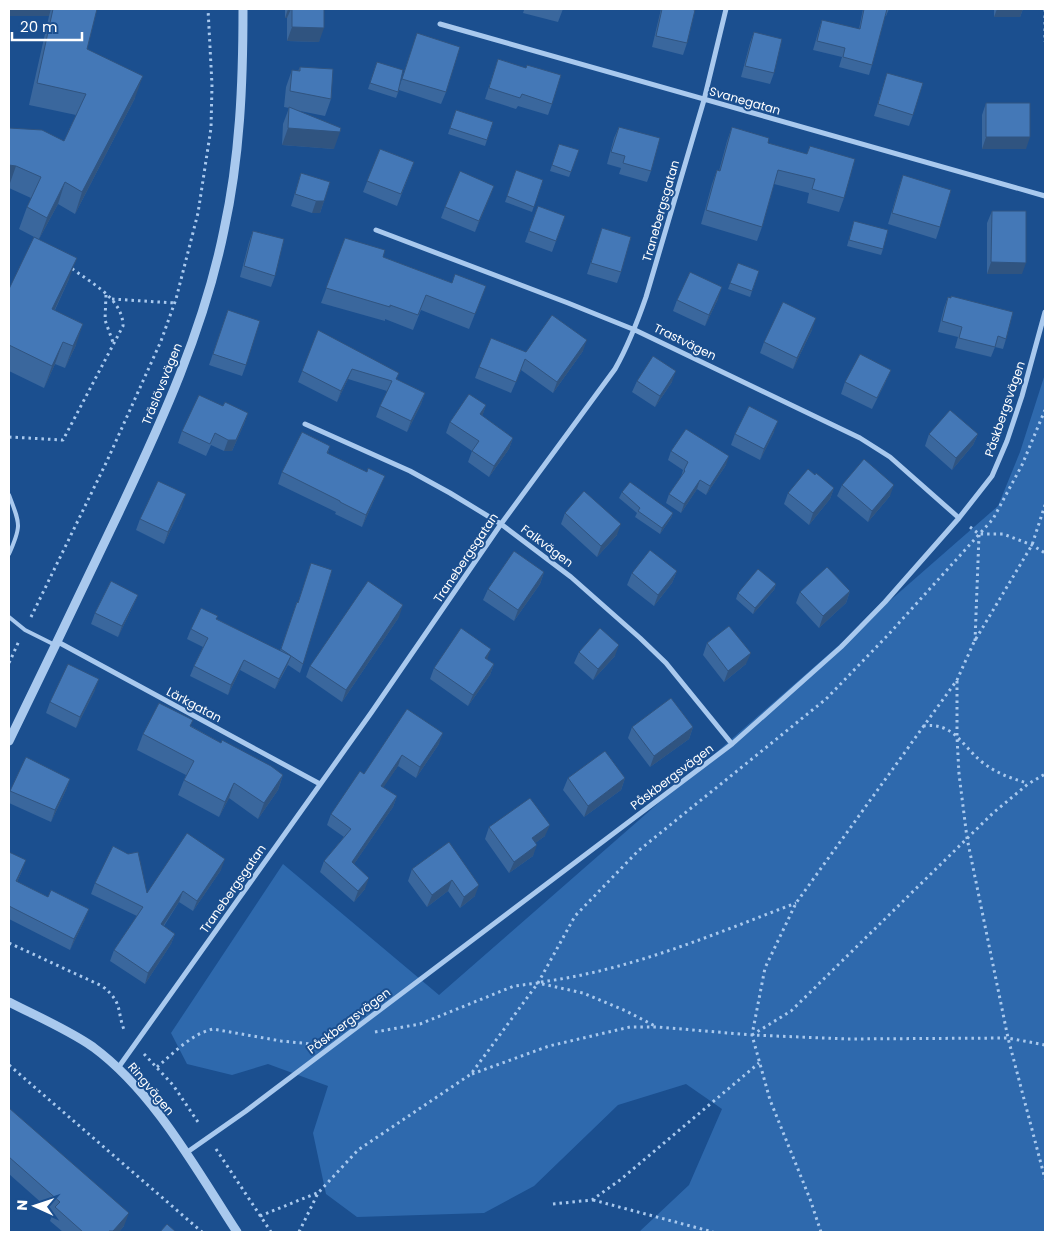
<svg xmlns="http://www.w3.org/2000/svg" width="1054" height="1241" viewBox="0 0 1054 1241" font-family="Poppins,sans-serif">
	<rect width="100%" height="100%" fill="#1b4f8f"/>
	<path fill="#2e69ad" d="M1045,374V1232H639L689,1185L722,1109L686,1084L618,1105L534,1186L484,1213L357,1217L326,1194L313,1133L328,1086L268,1064L232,1075L187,1064L171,1033L283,864L439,995L998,506L1020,452Z"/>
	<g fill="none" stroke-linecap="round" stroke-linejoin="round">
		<path stroke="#a9c9ee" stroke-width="3" stroke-dasharray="2.5 4" stroke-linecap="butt" d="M1045,9V42
			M106,295L105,320L114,345
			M112,299L175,303
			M9,437L63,440L123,326C123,298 89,282 70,267
			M970,527L979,534H1003L1032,545L1045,553
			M31,617L107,461L161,341L176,299L198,213L211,128L212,85L208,9
			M975,641L979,535
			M9,663L19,641
			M957,681V737L959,774L967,838L1008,1038L1045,1179
			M923,726C954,722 961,745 982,762C996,773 1010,778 1027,783
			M9,943L102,986C124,1003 116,1011 125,1032
			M541,982C631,970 712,935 796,903
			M375,1032L420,1024L514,986L538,983L583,993L626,1011L657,1027
			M752,1035L791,1011L993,813L1028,784L1045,774
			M144,1054L173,1085L200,1125
			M9,1065L202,1232
			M157,1067C174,1053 191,1034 213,1029L281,1041L312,1044
			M472,1074L549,1046L630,1027H658L752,1035L847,1039L1008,1038L1045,1045
			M216,1149L271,1232
			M593,1200L713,1232
			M553,1204L592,1200L620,1180L759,1063
			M260,1216L317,1193
			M299,1232L318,1193L358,1150L471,1074L538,983L575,916L638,851L826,699L888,635L993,519L1022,465L1045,410
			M821,1232L810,1199L770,1100L752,1035L765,968L796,903L957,680L974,642L1032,545L1045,505"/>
		<path stroke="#a9c9ee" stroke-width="4" d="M9,495C20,524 22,525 9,554
			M9,617L25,630L55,645"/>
		<path stroke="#a9c9ee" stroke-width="5" d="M440,24L1045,196
			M376,230L568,303L635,330L860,438L890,457L959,518
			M305,424L410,471L450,493L501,524L571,577L640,638L666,663L732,744
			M58,642L320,784
			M118,1068L371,713L501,524L615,369C628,346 637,323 646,297L704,100L726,9
			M186,1153L246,1111L732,744L841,647L885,602L959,518L992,476L1007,441L1022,396L1045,312"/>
		<path stroke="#a9c9ee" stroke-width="9" d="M9,741C46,665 83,588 119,512C162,421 204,329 224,230C240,157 243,83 243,9
			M9,1002C36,1016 67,1029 93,1047C154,1092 196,1169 237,1232"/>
	</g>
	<path fill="#3a679d" d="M9,9H97L87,49L135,98L75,214L58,204L39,239L69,279L55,310L76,345L65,368L55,364L44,388L9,371V289L38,239L19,229L27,207L31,198L9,188V128L64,141L76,115L29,105L49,16Z
		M285,9H330H324L319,42L287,41V18H285Z
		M519,9H563L558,22L523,13L524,10Z
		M661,9L687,43L683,55L652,47Z
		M863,9H889L886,16H885L872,65L869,75L839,67L842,57L813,50L819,29L822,20L859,29Z
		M994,9H1023L1020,17H994Z
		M754,32L774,73L770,84L741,77L750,43Z
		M417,33L446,92L441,104L399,90L396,98L368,89L377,62L400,85Z
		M498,59L552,104L548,115L518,106L516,109L485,99Z
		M300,67L331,99L325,116L295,110L334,149L282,145L283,124L289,108L284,107L286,87L292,70L298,71Z
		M887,73L913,115L909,126L874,116Z
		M986,103L1026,149H982V115Z
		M456,110L493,122L485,146L448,134Z
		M619,127L651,171L647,182L619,174L621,168L607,164L614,138Z
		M732,127L768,143L807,154L810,146L844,198L839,212L807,203L809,193L774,184L762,227L757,241L701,224L712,184L717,170L719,171L727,141Z
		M559,144L579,150L569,177L550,171Z
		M380,149L414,162L397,206L363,192Z
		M516,170L543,180L532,212L505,202Z
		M301,173L330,182L320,213H312L291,206Z
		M903,175L940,227L936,239L888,224L899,187Z
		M494,186L475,232L441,218L445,207Z
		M538,206L565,216L552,252L525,242Z
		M992,211L1022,274H987V223Z
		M854,221L883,249L881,255L847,246Z
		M602,228L621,272L617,283L587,274Z
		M253,231L275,276L271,287L240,277L249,242Z
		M345,238L383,257L452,283L486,286L469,329L421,310L413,330L385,319V321L321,303Z
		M738,263L759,271L750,297L728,289Z
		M948,297L1006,339L1003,349L995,347L991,357L955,348L958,337L938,332L944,308Z
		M718,299L705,326L673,311L677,300Z
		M228,310L246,365L242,376L209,365Z
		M318,330L396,379L425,393L421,404L407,432L376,417L380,406L387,391L348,379L337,402L298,382Z
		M812,330L793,369L760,353L764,342Z
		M583,351L553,393L521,370L511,393L475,378L479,367L526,352Z
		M637,381L672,382L655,407L632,392Z
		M886,381L872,409L841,394L845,382Z
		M486,405L482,416L513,438L509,449L489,477L468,462L472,451L446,433L450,422Z
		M223,406L248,413L244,424L232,451H224L211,445L206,456L178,443L182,431Z
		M774,432L760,460L731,445L735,434Z
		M929,434H978L973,445L952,470L925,446Z
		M330,446L328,453L380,487L362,527L335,514L336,512L278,484L282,472Z
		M671,451L726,465L706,495L697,489L681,513L666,503L669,494L681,477L683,470L668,460Z
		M815,475L834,488L830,499L809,525L784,504L788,493Z
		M842,485L890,496L868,522L837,496Z
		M622,492L673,513L671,518L660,534L635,517L637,513L619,498Z
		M182,506L164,544L136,530L140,519Z
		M565,513L617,535L597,557L561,524Z
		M311,563L303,664L300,673L288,665L275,689L240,670L228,695L190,676L194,666L203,647L187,639L191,629L217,619L280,651L297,602L298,603Z
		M677,571L672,583L654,606L627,585L632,573Z
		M544,572L540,584L514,621L483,600L488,589Z
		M776,584L774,590L753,614L736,599L738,593Z
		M850,591L846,603L819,628L796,603L800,592Z
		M138,595L133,606L118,637L91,624L95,613Z
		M399,617L342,702L306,677L310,666Z
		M707,643L746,664L724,682L703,655Z
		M579,652L615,656L593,680L574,663Z
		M487,659L494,664L490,675L468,706L430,679L434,668Z
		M95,690L76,728L46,713L50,702Z
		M407,709L439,744L416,778L398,766L383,787L397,796L393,807L354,864L365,889L354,902L320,872L324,861L344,837L327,825L331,814L364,774Z
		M191,726L221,743L283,775L278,790L258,819L229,798L219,817L178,795L186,775L137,750L143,734Z
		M632,727H693L689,739L650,767L628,738Z
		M568,778H625L621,790L584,817L563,790Z
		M70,779L66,790L51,822L9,803V795L10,791Z
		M489,827L545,836L535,843L533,856L509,873L485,839Z
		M449,842L475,896L460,908L448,891L427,907L408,881L412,869Z
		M9,852L22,871L17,882L48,897L85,919L70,950L9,919Z
		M221,870L193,911L179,902L164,926L175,934L171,944L145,984L110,961L114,950L137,916L91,894L95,883L147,893Z
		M9,1108L124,1226L119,1232H63L50,1221L53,1213L9,1174Z"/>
	<path fill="#305480" d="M9,9H51L49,16H9Z
		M288,9H291L287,18H285Z
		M997,9H1023L1020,17H994Z
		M292,27L324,28L319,42L287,41Z
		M143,76L135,98L75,214L82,192Z
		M288,128L340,132L334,149L282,145Z
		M986,137H1030L1026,149H982Z
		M9,165L16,166L9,186Z
		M65,182L58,204L39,239L47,218Z
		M494,186L490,197L475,232L479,221Z
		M316,201H324L320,213H312Z
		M77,258L69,279L45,330L52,309Z
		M991,262L1026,263L1022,274H987Z
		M722,287L718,299L705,326L709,315Z
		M816,318L812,330L793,369L797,358Z
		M83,324L76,345L65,368L73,346Z
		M587,340L583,351L553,393L557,382Z
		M63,342L55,364L44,388L52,366Z
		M352,369L348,379L337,402L341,391Z
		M676,371L672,382L655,407L660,396Z
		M425,393L421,404L407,432L411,421Z
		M486,405L482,417L480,414Z
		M248,413L244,424L232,451H224L228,440Z
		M778,421L774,432L760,460L764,449Z
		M978,434L973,445L952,470L956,458Z
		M513,438L509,449L489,477L494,466Z
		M729,456L726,465L706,495L710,486Z
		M385,476L380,487L362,527L366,515Z
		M700,480L697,489L681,513L684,504Z
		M894,485L890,496L868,522L872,511Z
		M834,488L830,499L809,525L813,513Z
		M186,494L182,506L164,544L168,532Z
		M673,513L671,518L660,534L662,528Z
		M621,524L617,535L597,557L601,546Z
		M677,571L672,583L654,606L658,595Z
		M544,572L540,584L514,621L518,610Z
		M776,584L774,590L753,614L755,608Z
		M850,591L846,603L819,628L823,616Z
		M138,595L133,606L118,637L122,626Z
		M403,605L399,617L342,702L346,690Z
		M619,645L615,656L593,680L598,669Z
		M491,649L487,660L485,658Z
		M751,653L746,664L724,682L728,671Z
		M291,656L287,666L275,689L279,679Z
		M244,660L240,670L228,695L231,685Z
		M494,664L490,675L468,706L473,695Z
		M99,679L95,690L76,728L80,717Z
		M693,727L689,739L650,767L654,756Z
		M443,733L439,744L416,778L420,767Z
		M402,755L398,766L377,797L381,786Z
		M283,775L278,790L258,819L264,803Z
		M625,778L621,790L584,817L588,806Z
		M70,779L66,790L51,822L55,810Z
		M234,783L229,798L219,817L225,802Z
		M397,796L393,807L348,873L352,862Z
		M550,825L545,836L527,849L532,838Z
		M537,845L533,856L509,873L514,862Z
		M225,859L221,870L193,911L197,901Z
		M26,860L22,871L12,892L16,881Z
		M369,878L365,889L354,902L358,891Z
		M452,880L448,891L427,907L432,895Z
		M479,885L475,896L460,908L464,897Z
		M183,891L179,902L157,935L161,924Z
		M89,909L85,919L70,950L74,939Z
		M175,934L171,944L145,984L148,973Z
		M129,1213L124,1226L119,1232H108Z"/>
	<path fill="#4478b7" stroke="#305480" d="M53,9H97L87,49L143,76L82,192L65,182L47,218L27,207L41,177L16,166L9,165V128L42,130L64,141L86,94L37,83Z
		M292,9H324V28L292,27Z
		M662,9H690L695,10L687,43L656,36Z
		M864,9H887L872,65L843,57L845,48L817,41L822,20L860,29Z
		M754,32L782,39L774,73L745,66Z
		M417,33L460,47L446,92L402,79Z
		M498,59L526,68L527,65L561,75L552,104L522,94L520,98L489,88Z
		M377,62L403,70L398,92L370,83Z
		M300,67L333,69L331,99L290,91L292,70L300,71Z
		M887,73L923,83L913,115L878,104Z
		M986,103H1030V137H986Z
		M289,107L341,128L340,132L288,128Z
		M456,110L493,122L487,140L450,128Z
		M619,127L660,138L651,171L623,163L625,156L611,152Z
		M732,127L769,138L768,143L807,154L810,146L855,159L844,198L812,189L815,179L778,170L762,227L706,210L717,170L720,171Z
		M559,144L579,150L571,172L552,165Z
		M380,149L414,162L401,194L367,181Z
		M516,170L543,180L534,207L507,196Z
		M460,171L494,186L479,221L445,207Z
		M301,173L330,182L324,201H316L295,194Z
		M903,175L951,190L940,227L892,213Z
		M538,206L565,216L556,241L529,231Z
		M992,211H1026V263L991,262Z
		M854,221L888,230L883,249L849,240Z
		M602,228L631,237L621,272L591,263Z
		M253,231L284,239L275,276L244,266Z
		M34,237L77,258L52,309L83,324L73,346L63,342L52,366L9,345V289Z
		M345,238L385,250L383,257L452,283L455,274L486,286L475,314L426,295L418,315L390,305V307L326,288Z
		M738,263L759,271L752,291L730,283Z
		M690,272L722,287L709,315L677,300Z
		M951,296L1013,312L1006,339L998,336L995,347L959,338L962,327L942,321L948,297L951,298Z
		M783,302L816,318L797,358L764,342Z
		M228,310L260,321L246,365L213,354Z
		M552,315L587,340L557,382L525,359L516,382L479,367L491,338L526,352Z
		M318,330L399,373L396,379L425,393L411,421L380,406L392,381L352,369L341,391L302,371Z
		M860,354L891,370L877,398L845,382Z
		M653,356L676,371L660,396L637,381Z
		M469,394L486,405L480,414L513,438L494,466L472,451L479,441L450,422Z
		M199,395L223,406L225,402L248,413L236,440H228L215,433L210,444L182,431Z
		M749,406L778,421L764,449L735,434Z
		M950,410L978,434L956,458L929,434Z
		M686,429L729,456L710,486L700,480L684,504L669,494L685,471L684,470L688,462L671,451Z
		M302,432L330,446L327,453L367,472L368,468L385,476L366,515L340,502V501L282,472Z
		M864,459L894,485L872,511L842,485Z
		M808,469L815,475L816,473L834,488L813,513L788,493Z
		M158,481L186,494L168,532L140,519Z
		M630,482L673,513L662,528L638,511L640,508L622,492Z
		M584,491L621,524L601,546L565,513Z
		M650,550L677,571L658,595L632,573Z
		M514,551L544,572L518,610L488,589Z
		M311,563L332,570L303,664L281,649L297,602L298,603Z
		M827,567L850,591L823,616L800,592Z
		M758,569L776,584L755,608L738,593Z
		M111,581L138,595L122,626L95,613Z
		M368,581L403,605L346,690L310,666Z
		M201,608L218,616L216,619L291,656L279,679L244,660L231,685L194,666L208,638L191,629Z
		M729,626L751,653L728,671L707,643Z
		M461,628L491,649L485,658L494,664L473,695L434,668Z
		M600,628L619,645L598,669L579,652Z
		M68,664L99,679L80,717L50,702Z
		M671,698L693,727L654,756L632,727Z
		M159,703L193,720L190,726L221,743L222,740L271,766L283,775L264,803L234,783L225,802L184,780L194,761L143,734Z
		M407,709L443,733L420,767L402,755L381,786L397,796L352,862L369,878L358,891L324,861L351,829L331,814L360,771L364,774Z
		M605,751L625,778L588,806L568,778Z
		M26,757L70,779L55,810L10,791Z
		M530,798L550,825L532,838L537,845L514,862L489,827Z
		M187,833L225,859L197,901L183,891L161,924L175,934L148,973L114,950L143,907L95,883L113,846L128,854L138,852L147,893Z
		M449,842L479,885L464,897L452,880L432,895L412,869Z
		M9,852L26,860L16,881L48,897L51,890L89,909L74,939L9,906Z
		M9,1108L129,1213L113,1231H109V1232H83L55,1207L60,1202L9,1157Z
		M167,1224L176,1232H160Z"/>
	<g text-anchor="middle" stroke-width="4" stroke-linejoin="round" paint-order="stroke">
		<g font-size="12" fill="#fff" stroke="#1b4f8f">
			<text transform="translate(745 101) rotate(16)" y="4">Svanegatan</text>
			<text transform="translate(661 211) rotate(-74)" y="4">Tranebergsgatan</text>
			<text transform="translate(685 342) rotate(26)" y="4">Trastvägen</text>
			<text transform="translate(162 384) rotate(-68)" y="4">Träslövsvägen</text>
			<text transform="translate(1005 409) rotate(-71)" y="4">Påskbergsvägen</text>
			<text transform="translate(547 546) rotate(37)" y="4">Falkvägen</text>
			<text transform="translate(466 558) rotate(-56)" y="4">Tranebergsgatan</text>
			<text transform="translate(194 705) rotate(28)" y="4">Lärkgatan</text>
			<text transform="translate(672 777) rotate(-37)" y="4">Påskbergsvägen</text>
			<text transform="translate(233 889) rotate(-55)" y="4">Tranebergsgatan</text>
			<text transform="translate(349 1021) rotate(-37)" y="4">Påskbergsvägen</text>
			<text transform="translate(151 1089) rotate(50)" y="4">Ringvägen</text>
		</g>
	</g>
	<rect width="1054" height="1241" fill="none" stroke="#ffffff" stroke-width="20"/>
	<g transform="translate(35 1206) rotate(273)" stroke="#1b4f8f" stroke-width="4" paint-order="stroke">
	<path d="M0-4L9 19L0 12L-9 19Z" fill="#ffffff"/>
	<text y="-8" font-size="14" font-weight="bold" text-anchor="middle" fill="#ffffff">N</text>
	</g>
	<path d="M12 32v8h70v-8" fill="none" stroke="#ffffff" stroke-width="2.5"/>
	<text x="20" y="32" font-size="15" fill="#ffffff" stroke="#1b4f8f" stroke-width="4" paint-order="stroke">20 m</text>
</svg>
